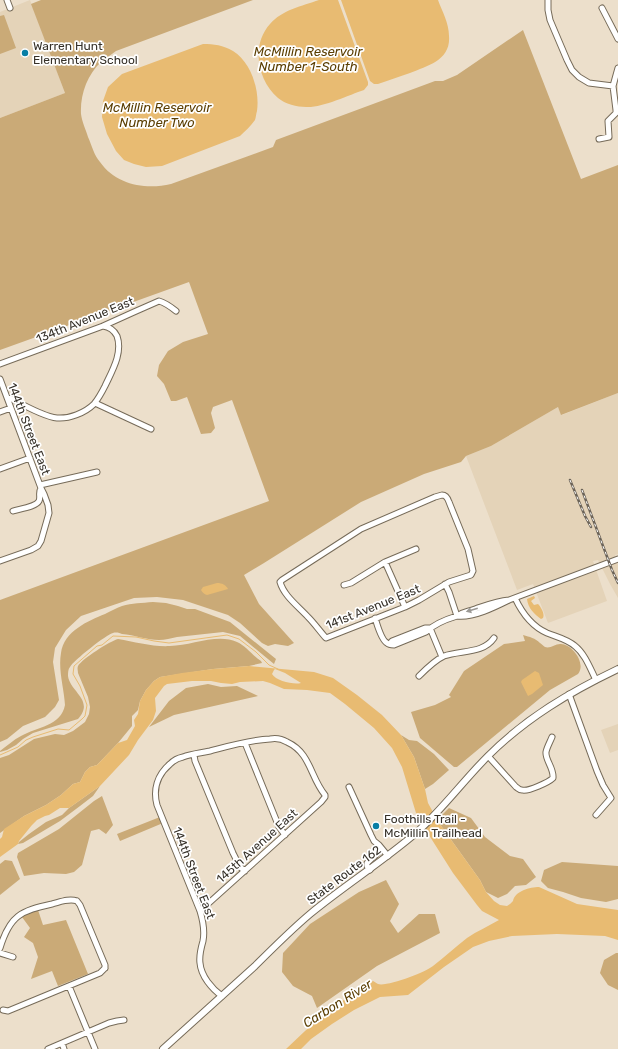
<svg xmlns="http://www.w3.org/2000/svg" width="618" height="1049" viewBox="0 0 618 1049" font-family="Rubik,sans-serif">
	<rect width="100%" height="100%" fill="#ecdfcb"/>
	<path fill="#e4d3b8" d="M30,0L65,93L0,118V12Z
		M618,393V554L615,555L618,565V598L610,584L598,560L593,561L607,601L548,623L533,584L517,590L466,456L491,446L558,407L562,415Z
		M618,724V750L610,753L601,730Z"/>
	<path fill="#caaa77" d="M41,0H253L116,51C111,55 106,58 101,62C87,75 80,95 81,114C82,122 86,130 88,137C92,146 94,155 100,162C116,185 146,190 171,184L273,147L276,140L435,81H443L457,75L523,30L581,179L618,165V393L561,415L558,407L491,446L466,456L461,462L424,474L361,502L264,563L244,575L259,604L294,643L288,646L275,644L268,646L262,643L240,623L228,615L183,600L157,597L134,598L81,616L66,630L55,648L53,662L59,700L55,707L45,717L23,726L7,739L0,742V600L269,501L232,400L213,407L211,413L215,428L211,433L201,434L187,397L176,401H171L164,384L157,376L159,365L168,351L183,342L208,334L189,282L0,350V118L65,93L31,4Z
		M4,15L16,48L0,54V16Z
		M153,602L166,603L178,606L187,609H195L230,622L276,659L274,664L240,636L223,632C208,634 192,635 177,637C171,638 165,640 159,640C147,640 134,635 122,634C120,633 116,632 113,633C107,634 73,661 70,667C68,669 68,673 68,676C70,692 95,700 78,719L33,733L23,739L16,745L7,750L0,752V751C7,746 13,740 21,736C37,727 61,726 65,705C64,688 58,670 61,653C64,631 88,621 105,614C111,611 116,608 122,606C132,603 142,603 153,602Z
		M523,635C530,637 535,638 540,643C542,644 543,646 545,647C550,649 555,644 560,644C571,643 587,663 578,674L550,690L457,767H454L420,738L411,712L435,705L451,697L449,695L464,671L504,644L525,641Z
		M118,639C135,642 153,647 170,646C191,646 217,633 237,642C246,646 253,656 261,661L262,663L249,666L213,669L160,677L154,681L146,690L140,701L138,710L132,716V726L118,743L97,765L90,767L85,772L80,782L73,784L61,795L46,805L24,816L0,833V758L9,755L34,739L55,734L64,735L73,731L85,722L89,714L90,707L88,697L78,673C78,670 77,669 78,666C82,659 110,641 118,639Z
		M208,684L221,687L237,686L258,696L174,715L149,727L169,701L186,688Z
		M401,735L409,740L417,741L421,744L434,754L449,770L433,784L425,789L414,757Z
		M100,786L93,796L80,806L60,821L23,843L18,844L19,842L29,834L46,822L62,815L69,808Z
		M102,796L113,825L106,834L99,829L91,831L82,865L74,872L66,874L44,873L24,876L17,857L18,853L59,829L94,801Z
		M449,808L471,818L485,837L510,856L523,859L536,877L526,885L515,886L507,894L498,898L486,892L480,880L439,823L441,816Z
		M160,817L163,823L120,841L117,834Z
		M5,860L12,861L20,879L0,895V864Z
		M562,862L618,866V899L606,902L581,898L563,892L548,888L541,881L544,870Z
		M386,880L399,904L390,921L398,933L419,914H435L440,933L377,966L317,1008L312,996L293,986L282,972L283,953L310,924L359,892Z
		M38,910L43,925L66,920L88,974L58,986L52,971L31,979L38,957L33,943L24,937L30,928L22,917L29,913Z
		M616,953H618V990L608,985L600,973L604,960Z"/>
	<path fill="#e8bb72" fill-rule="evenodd" d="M319,0H338L368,82V85L364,90C349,95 322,108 306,107C297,107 285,104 278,98C257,80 251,45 270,24C282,10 302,6 319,0Z
		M341,0H438C442,11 449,23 449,36C451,60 428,66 410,73C399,77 389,80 378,84H374L370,81Z
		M203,44C214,44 223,45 233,51C251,62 260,90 257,111C256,114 256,117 255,120C251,126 245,131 240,136L162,166L146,167L134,164L124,160L116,151L107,134L102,117L103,101L108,87L122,74Z
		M217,583C222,583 226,585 228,589L207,595C204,594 203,593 201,590L203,587Z
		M534,596L535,598L531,601L534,605L538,604C541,607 545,614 543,618L541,619C534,614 528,608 527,599Z
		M249,666L314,672L333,678L357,695L382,715L401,735L414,757L425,789L428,803L439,823L480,880L486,892L494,901L500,905L507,906L510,904L513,901C515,891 530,887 539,887L577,904L618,910V940L605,936L557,934L512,936L489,941L473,947L444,967L408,995L380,997L354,1010L332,1024L311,1039L301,1049H286L305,1031L336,1005L373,981C375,982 376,983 378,984C387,987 426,972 433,966C445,957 455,947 467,938C477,931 489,926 499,920L482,911L477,905L453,873L427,832L416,813L402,767L392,748L374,728L345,704L330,693L307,690L284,689L270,683L263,681L240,682L232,684L221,683L211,681H192L167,684L164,686L155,698L156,711L153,720L138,740L129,755L100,786L69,808H60L49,815L45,816L37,820L32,825L19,841L18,844L0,857V839L2,837L4,829L24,816L46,805L61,795L73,784L80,782L85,772L90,767L97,765L118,743L127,740L135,726L134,720L138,714L140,701L146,690L154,681L160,677L182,673L213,669ZM275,669L285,673L301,683C294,685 276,681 272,674L274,670Z
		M535,671L539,673L543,685L532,694L528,696L521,682L522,680Z"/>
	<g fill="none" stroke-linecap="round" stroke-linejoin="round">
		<path stroke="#e8bb72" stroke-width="1" d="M0,755L18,747L26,740L33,737L58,729L69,730L82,719L85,716L87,705L80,686L73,674L74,666L97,646L102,645L113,636L136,637L154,641L169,643L227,635L239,639L256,652L269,665L278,669"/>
		<g stroke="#766b59" stroke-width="7">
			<path id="minor" d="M7,0L10,8
				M548,0V10L550,20L567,60L572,70L579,77L589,83L613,86
				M602,8L618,39
				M599,139L609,137L608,121L616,113V110L613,86L618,68
				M0,364L103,326L134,312L159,301C166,303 171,307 176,311
				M0,379L41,488L44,494L48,505L49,513L41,541L38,546L31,550L0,561
				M7,397L12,399C23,405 45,417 57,418C69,419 85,413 94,404C98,399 102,392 105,386C112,371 123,353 117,336C114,330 110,327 103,326
				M95,403L151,429
				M0,412L11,408
				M0,469L30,458
				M40,485L97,472
				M442,495C446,495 448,499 449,502L468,549L473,571L471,575L449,582L419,600L405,607L326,638L325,637C319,630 314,623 308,617C298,606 284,596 280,582L282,580L361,529L435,497Z
				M13,511C19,509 36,507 39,501C41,497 38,493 41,488
				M385,562L405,607
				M344,585L351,583L385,562L416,549
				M515,598C522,613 531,626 547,633C557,637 567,639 575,646C585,654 590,668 596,680
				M509,600C497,601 487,605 475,609C467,612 464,611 457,616C473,618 495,607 509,600L618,559
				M375,618C377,624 381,640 387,643C389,645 392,645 394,645L426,632C434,624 447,619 457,616L449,592L445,584
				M430,628L442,657
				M390,644L392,641L425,628H430
				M419,676C426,669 435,660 444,656C461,650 483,654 494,638
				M569,694L597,771L603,785L611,798L596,815
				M245,743L279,827L285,835
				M194,755L195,761L233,853L240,867L245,871
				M488,756L516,787C518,788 519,790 522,790C528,792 549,782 553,778C554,768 545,760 546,752C547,747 550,742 552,737
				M349,787L371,835L374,841L379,845L388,856
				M370,870L367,866V863L379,852V848L377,845
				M77,901L80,905L105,965V968
				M200,911L321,802L325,797V795C310,777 311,753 287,742C282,739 275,738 270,739C249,740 229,746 210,751C201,753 191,754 183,757C178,758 173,761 170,764C157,775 153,790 157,805L200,911C203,921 205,931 203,941C201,948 199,956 200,963C201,976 212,989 222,996
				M0,948C10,915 21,911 52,904C60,902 69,898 77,901
				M0,953L13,957
				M69,986L95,1049
				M3,1010L8,1011L100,973L105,968
				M62,1043L64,1049
				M48,1049L109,1023L117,1021L124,1020"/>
		</g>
		<g stroke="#766b59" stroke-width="8">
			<path id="major" d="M163,1049C194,1021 224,994 255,966C273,948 291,930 310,914C344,886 382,862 416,833C442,810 463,781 488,756C526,718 570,692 618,669"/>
		</g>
		<use href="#minor" stroke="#fff" stroke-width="5"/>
		<use href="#major" stroke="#fff" stroke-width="6"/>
		<g stroke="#6b6358" stroke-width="2.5">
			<path id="rail" d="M570,480L585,516L591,527
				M582,490L612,570L618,583"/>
		</g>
		<use href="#rail" stroke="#fff" stroke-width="1" stroke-dasharray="3" stroke-linecap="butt"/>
	</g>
	<defs><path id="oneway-solid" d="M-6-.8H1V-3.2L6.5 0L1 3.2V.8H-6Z"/></defs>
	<use fill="#9a9894" href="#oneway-solid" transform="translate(472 610) rotate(164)"/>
	<g fill="#077ea5" stroke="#fff" stroke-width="1.5">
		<circle cx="25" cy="53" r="4"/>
		<circle cx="376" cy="826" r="4"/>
	</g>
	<g text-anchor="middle" stroke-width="3.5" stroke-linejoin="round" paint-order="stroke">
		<g font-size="12" fill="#353028" stroke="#fff" text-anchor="start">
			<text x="33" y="50">Warren Hunt<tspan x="33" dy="14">Elementary School</tspan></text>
			<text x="384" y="823">Foothills Trail -<tspan x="384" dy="14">McMillin Trailhead</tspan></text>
		</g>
		<g font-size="12" fill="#353028" stroke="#fff">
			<text transform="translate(85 320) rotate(-22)" y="4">134th Avenue East</text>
			<text transform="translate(29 429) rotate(69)" y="4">144th Street East</text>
			<text transform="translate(373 607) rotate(-22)" y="4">141st Avenue East</text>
			<text transform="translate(257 846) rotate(-42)" y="4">145th Avenue East</text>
			<text transform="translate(194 873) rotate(69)" y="4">144th Street East</text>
			<text transform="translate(344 875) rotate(-37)" y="4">State Route 162</text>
		</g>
		<g font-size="13" font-style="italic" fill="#5a3d00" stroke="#fff">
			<text x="308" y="56">McMillin Reservoir<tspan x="308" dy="15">Number 1-South</tspan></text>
			<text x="157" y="112">McMillin Reservoir<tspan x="157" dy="15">Number Two</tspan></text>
			<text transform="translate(337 1003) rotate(-32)" y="5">Carbon River</text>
		</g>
	</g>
</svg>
